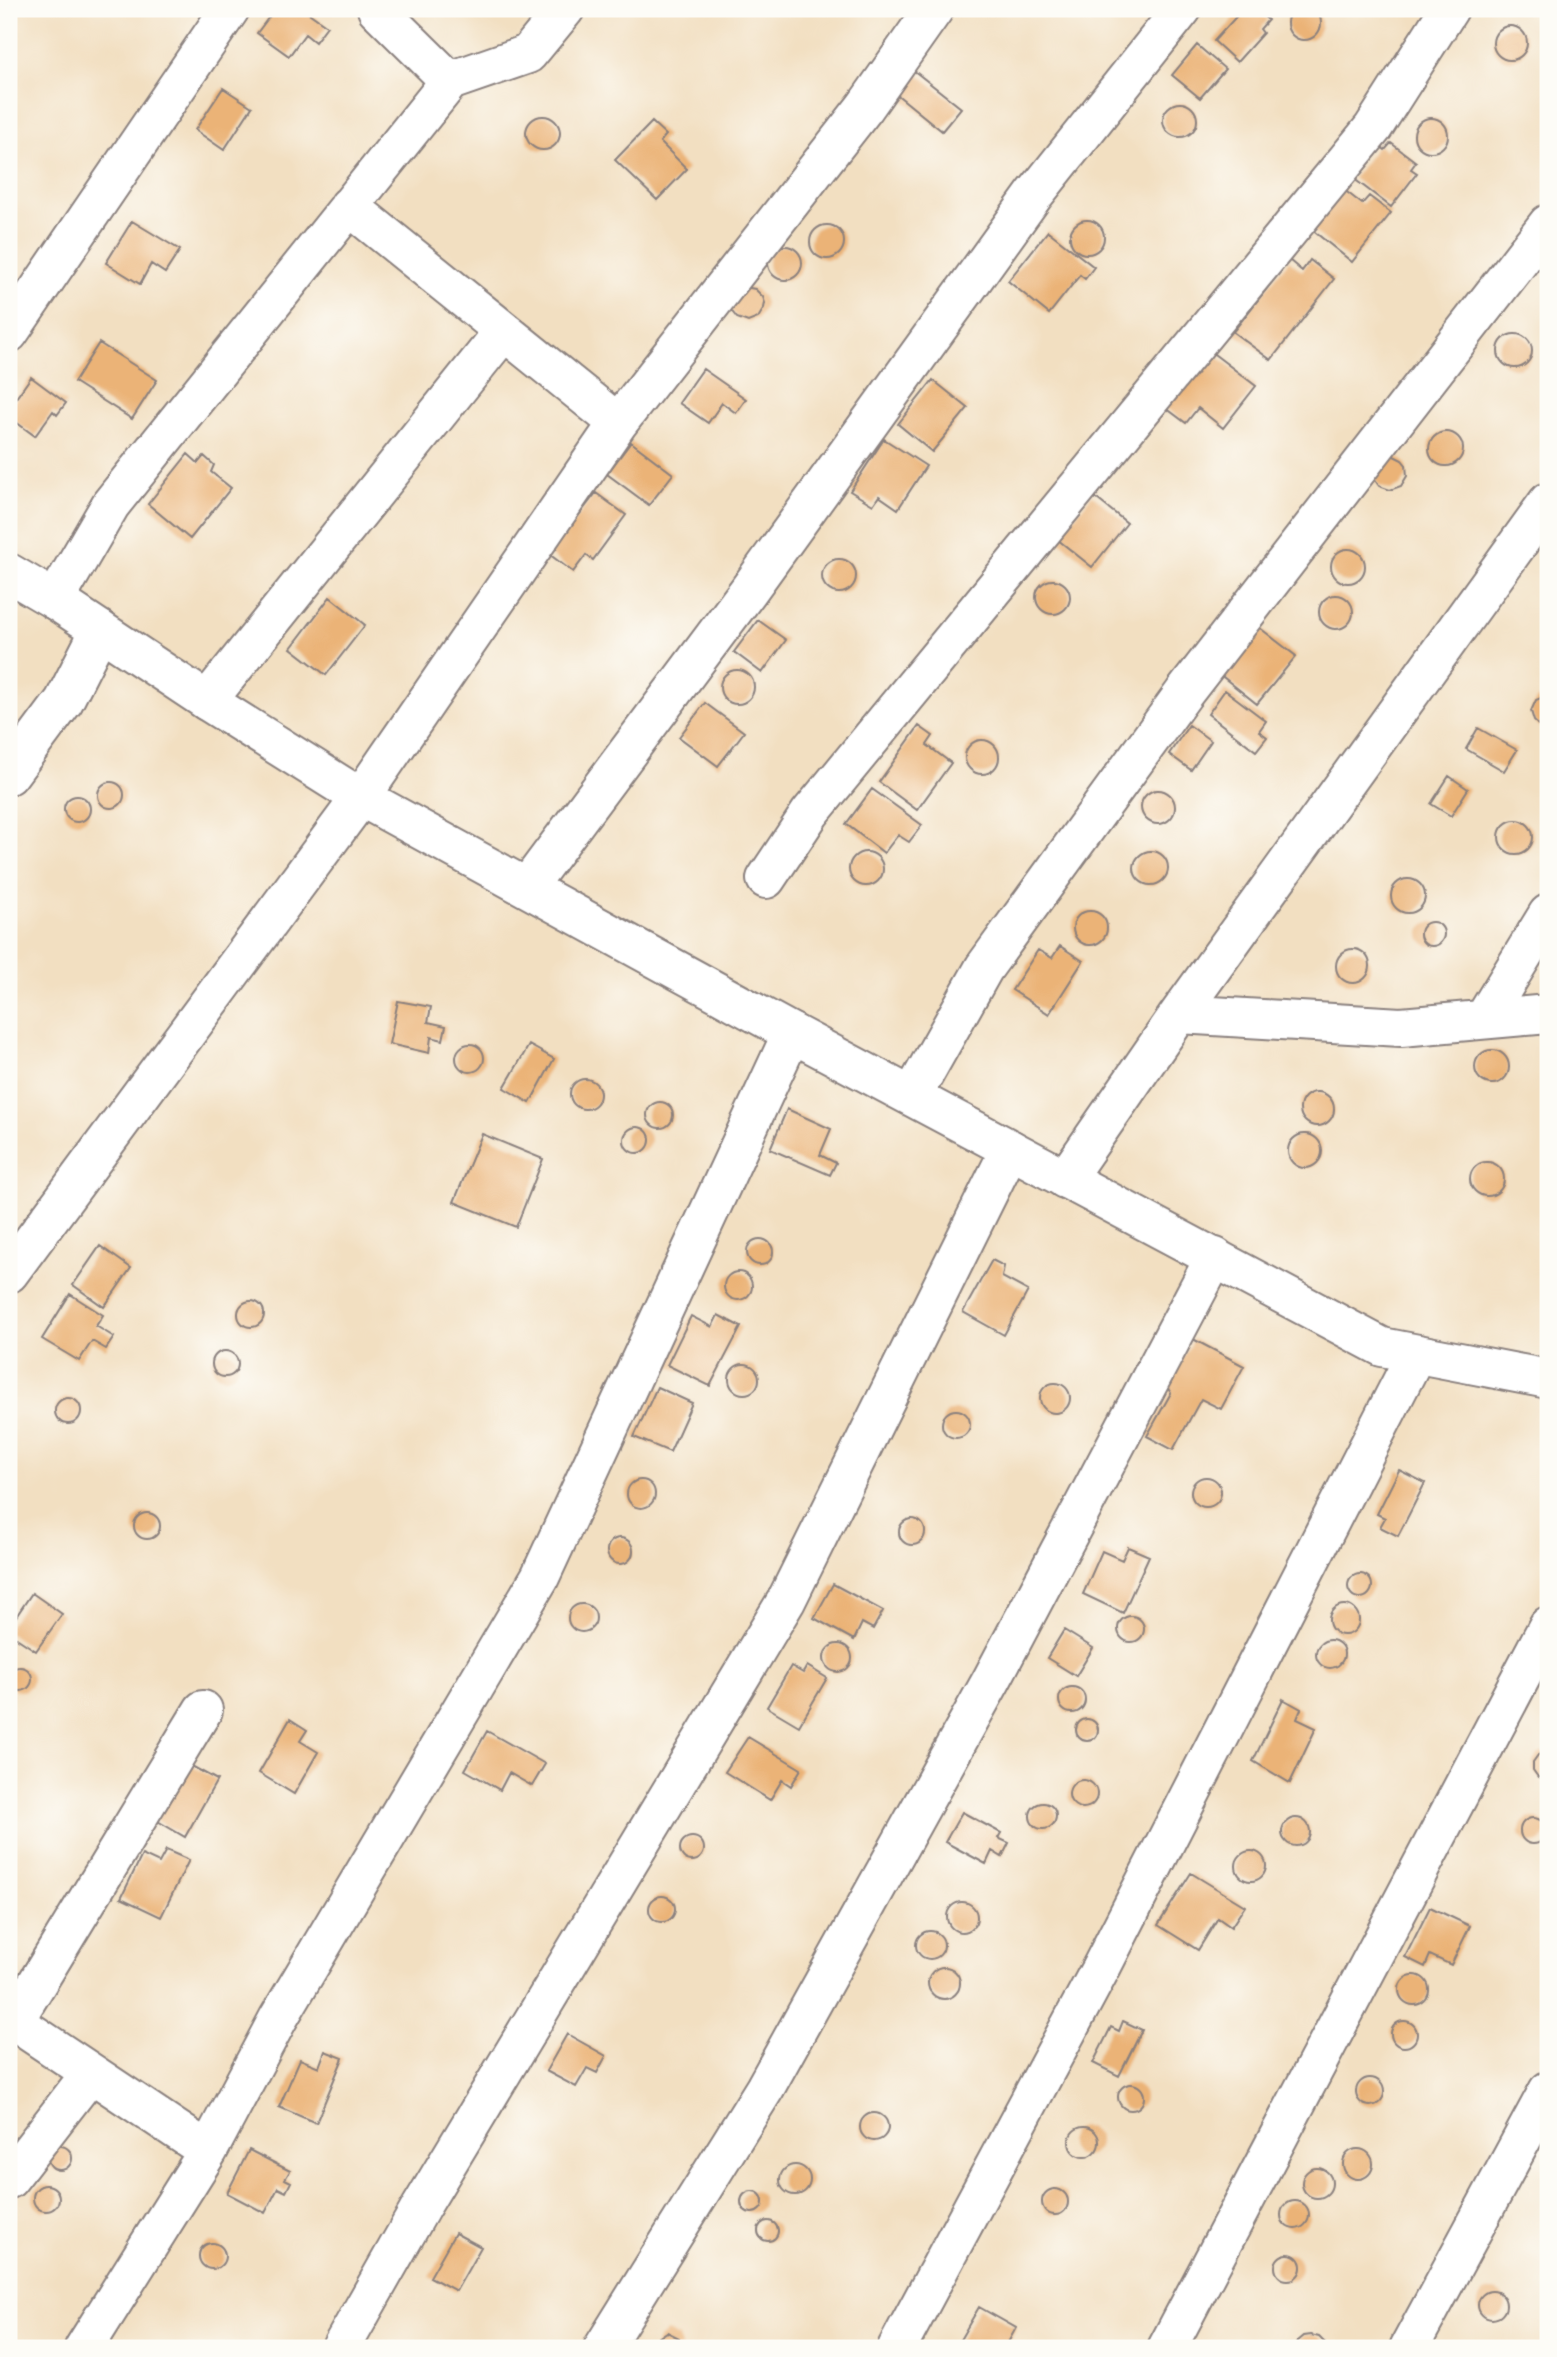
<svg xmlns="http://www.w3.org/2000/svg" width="1557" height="2357" viewBox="0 0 1557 2357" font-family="'Patrick Hand',sans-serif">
	<rect width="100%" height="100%" fill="#fdfcf7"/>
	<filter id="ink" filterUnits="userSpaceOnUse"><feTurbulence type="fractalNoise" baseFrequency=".0143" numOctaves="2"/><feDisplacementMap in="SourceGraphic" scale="14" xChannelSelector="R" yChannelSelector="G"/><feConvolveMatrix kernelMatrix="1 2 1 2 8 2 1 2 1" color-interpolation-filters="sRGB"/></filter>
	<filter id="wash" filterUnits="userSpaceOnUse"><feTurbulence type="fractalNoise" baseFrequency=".00686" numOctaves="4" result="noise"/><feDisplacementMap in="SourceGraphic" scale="28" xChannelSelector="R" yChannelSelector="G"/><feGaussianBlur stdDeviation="1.57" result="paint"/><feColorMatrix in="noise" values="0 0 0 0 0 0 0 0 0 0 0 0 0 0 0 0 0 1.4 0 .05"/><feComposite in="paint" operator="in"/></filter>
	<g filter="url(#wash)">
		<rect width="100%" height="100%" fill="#f2dfc1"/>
		<g id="blocks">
			<path fill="#ebb377" d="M1287 23a17 17 0 1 1 34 0a17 17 0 1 1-34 0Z
				M275,9H303L327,26L315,42L305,34L289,56L257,33Z
				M1243,9L1251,16L1257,10L1268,20L1260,29L1263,33L1237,62L1214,41Z
				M1493 43a17 17 0 1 1 34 0a17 17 0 1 1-34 0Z
				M1197,45L1225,69L1200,98L1172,75Z
				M908,66L961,108L942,131L884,84Z
				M223,88L252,107L224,150L195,130Z
				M1163 120a17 17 0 1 1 34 0a17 17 0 1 1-34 0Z
				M526 133a17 17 0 1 1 34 0a17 17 0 1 1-34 0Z
				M1414 135a17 17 0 1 1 34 0a17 17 0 1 1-34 0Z
				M652,122L666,135L660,142L687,169L657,200L615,160Z
				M1391,143L1416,162L1411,169L1417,173L1391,207L1353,178L1378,145L1385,150Z
				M1343,189L1362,204L1369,196L1391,213L1352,262L1311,229Z
				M1070 237a17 17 0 1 1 34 0a17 17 0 1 1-34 0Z
				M132,221L180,250L165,273L151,264L140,284L106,263Z
				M810 242a17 17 0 1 1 34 0a17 17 0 1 1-34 0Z
				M1048,231L1094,267L1085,279L1080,275L1049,314L1008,281Z
				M768 263a17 17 0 1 1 34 0a17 17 0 1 1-34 0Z
				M1289,260L1302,271L1310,260L1334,279L1271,360L1233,332Z
				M744,287L755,289L763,297L765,303L764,308L758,318L748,322L737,318L730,309Z
				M1498 351a17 17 0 1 1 34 0a17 17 0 1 1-34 0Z
				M99,343L157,380L132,419L74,382Z
				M1210,351L1256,386L1223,428L1198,408L1186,423L1166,408Z
				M703,369L746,399L736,413L722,403L708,423L679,403Z
				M31,377L66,403L57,415L53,411L35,436L9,417V408Z
				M933,380L968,408L932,452L898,424Z
				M1429 449a17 17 0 1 1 34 0a17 17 0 1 1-34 0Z
				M884,439L926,466L898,509L879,496L873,505L850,491Z
				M631,442L673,474L649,505L607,474Z
				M188,454L198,463L204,456L214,465L211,472L231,488L190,539L148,504Z
				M1392,455L1402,460L1406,465L1407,476L1401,486L1390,490L1379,486L1373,477Z
				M596,493L626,515L593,560L586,555L573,572L549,554Z
				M1092,495L1127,523L1092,567L1057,539Z
				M1331 566a17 17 0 1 1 34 0a17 17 0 1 1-34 0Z
				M822 576a17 17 0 1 1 34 0a17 17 0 1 1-34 0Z
				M1036 597a17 17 0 1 1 34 0a17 17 0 1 1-34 0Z
				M1319 612a17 17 0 1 1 34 0a17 17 0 1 1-34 0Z
				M330,597L365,625L326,675L291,648Z
				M758,620L786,640L762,673L734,652Z
				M1256,625L1296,656L1257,704L1218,673Z
				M720 687a17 17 0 1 1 34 0a17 17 0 1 1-34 0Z
				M1225,690L1266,721L1259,731L1267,737L1256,751L1208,714Z
				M1548,695V729L1538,725L1534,721L1531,711L1536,700Z
				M705,703L744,732L718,766L679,737Z
				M1189,725L1211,741L1191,770L1169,754Z
				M919,726L933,736L927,745L951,763L917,810L879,782Z
				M1478,728L1517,750L1504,771L1466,749Z
				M965 757a17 17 0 1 1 34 0a17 17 0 1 1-34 0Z
				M1449,776L1468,789L1451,816L1431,804Z
				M98 795a13 13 0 1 1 26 0a13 13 0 1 1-26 0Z
				M872,789L922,825L909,842L898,835L884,853L846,824Z
				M1141 807a17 17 0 1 1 34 0a17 17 0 1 1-34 0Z
				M64 809a13 13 0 1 1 26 0a13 13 0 1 1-26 0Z
				M1499 837a17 17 0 1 1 34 0a17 17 0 1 1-34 0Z
				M1134 868a17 17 0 1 1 34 0a17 17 0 1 1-34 0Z
				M849 869a17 17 0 1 1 34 0a17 17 0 1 1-34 0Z
				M1391 896a17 17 0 1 1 34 0a17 17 0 1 1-34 0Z
				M1073 928a17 17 0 1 1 34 0a17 17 0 1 1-34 0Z
				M1420 934a12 12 0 1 1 24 0a12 12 0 1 1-24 0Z
				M1060,946L1083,961L1049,1014L1012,990L1038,950L1052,958Z
				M1336 966a17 17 0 1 1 34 0a17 17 0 1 1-34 0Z
				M398,1001L431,1007L428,1022L446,1026L443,1040L431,1037L429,1053L389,1044Z
				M456 1058a14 14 0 1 1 28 0a14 14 0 1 1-28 0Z
				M529,1045L554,1059L530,1103L504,1088Z
				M1475 1067a17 17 0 1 1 34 0a17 17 0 1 1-34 0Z
				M570 1094a15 15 0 1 1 30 0a15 15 0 1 1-30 0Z
				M1300 1109a17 17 0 1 1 34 0a17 17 0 1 1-34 0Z
				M647 1115a13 13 0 1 1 26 0a13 13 0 1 1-26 0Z
				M787,1109L831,1129L820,1155L836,1163L830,1175L770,1149Z
				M624 1140a13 13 0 1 1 26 0a13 13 0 1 1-26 0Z
				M1288 1151a17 17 0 1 1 34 0a17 17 0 1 1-34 0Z
				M482,1134L543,1159L516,1227L454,1202Z
				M1470 1179a17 17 0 1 1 34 0a17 17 0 1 1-34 0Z
				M747 1252a13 13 0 1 1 26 0a13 13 0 1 1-26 0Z
				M100,1246L131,1268L104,1307L73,1285Z
				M992,1260L1004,1266L1002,1277L1028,1291L1004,1335L963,1312Z
				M724 1286a14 14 0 1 1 28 0a14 14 0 1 1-28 0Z
				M70,1294L103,1315L96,1326L114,1337L106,1349L92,1341L79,1361L42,1339Z
				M238 1314a13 13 0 1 1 26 0a13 13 0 1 1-26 0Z
				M718,1315L741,1327L710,1386L667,1365L691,1316L712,1327Z
				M1193,1339L1244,1366L1221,1409L1201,1399L1173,1450L1147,1436L1171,1393L1167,1387Z
				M212 1364a13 13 0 1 1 26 0a13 13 0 1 1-26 0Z
				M729 1379a15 15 0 1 1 30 0a15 15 0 1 1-30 0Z
				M1040 1398a15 15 0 1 1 30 0a15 15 0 1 1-30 0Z
				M657,1387L692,1403L670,1452L634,1437Z
				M55 1411a13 13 0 1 1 26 0a13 13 0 1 1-26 0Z
				M942 1424a14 14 0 1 1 28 0a14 14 0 1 1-28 0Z
				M1399,1470L1425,1483L1398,1536L1380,1527L1385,1518L1377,1514Z
				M1191 1492a15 15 0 1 1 30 0a15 15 0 1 1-30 0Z
				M627 1494a14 14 0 1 1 28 0a14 14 0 1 1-28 0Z
				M134 1526a13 13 0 1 1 26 0a13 13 0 1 1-26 0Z
				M899 1532a13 13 0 1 1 26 0a13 13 0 1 1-26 0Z
				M607 1551a13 13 0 1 1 26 0a13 13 0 1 1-26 0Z
				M1128,1547L1149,1556L1123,1613L1083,1594L1102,1551L1122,1560Z
				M1348 1586a12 12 0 1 1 24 0a12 12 0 1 1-24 0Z
				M833,1584L883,1611L873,1629L862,1623L854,1640L814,1618Z
				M32,1593L62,1614L36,1651L9,1633V1627Z
				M568 1618a14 14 0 1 1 28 0a14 14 0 1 1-28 0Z
				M1329 1620a15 15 0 1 1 30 0a15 15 0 1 1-30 0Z
				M1118 1629a13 13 0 1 1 26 0a13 13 0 1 1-26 0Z
				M1064,1630L1093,1648L1076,1676L1047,1658Z
				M1316 1654a14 14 0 1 1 28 0a14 14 0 1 1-28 0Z
				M824 1658a14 14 0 1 1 28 0a14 14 0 1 1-28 0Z
				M791,1666L803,1673L807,1666L827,1678L799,1726L767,1707Z
				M8 1679a12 12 0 1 1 24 0a12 12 0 1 1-24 0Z
				M1059 1700a13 13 0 1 1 26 0a13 13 0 1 1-26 0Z
				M1283,1699L1301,1709L1297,1719L1316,1728L1290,1783L1253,1761Z
				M290,1719L307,1730L300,1741L318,1752L294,1794L259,1773Z
				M1076 1730a11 11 0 1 1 22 0a11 11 0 1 1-22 0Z
				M487,1731L545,1764L532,1786L509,1773L500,1790L465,1770Z
				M748,1737L801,1769L791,1786L782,1780L770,1800L725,1772Z
				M1546,1751L1548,1752L1547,1779L1538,1777L1533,1770V1762L1538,1755Z
				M188,1764L217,1780L185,1837L156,1820Z
				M1069 1794a14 14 0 1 1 28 0a14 14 0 1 1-28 0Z
				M1030 1816a13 13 0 1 1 26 0a13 13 0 1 1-26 0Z
				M962,1812L1001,1833L998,1838L1009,1843L1002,1857L992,1851L986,1864L945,1842Z
				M1520 1831a13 13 0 1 1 26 0a13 13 0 1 1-26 0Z
				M1282 1832a14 14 0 1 1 28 0a14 14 0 1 1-28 0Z
				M680 1849a12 12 0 1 1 24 0a12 12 0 1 1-24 0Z
				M166,1850L189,1860L161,1917L121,1898L142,1855L159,1863Z
				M1236 1866a15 15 0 1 1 30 0a15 15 0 1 1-30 0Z
				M1191,1873L1245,1906L1231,1927L1218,1918L1198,1950L1158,1925Z
				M649 1909a13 13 0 1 1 26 0a13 13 0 1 1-26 0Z
				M947 1917a15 15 0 1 1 30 0a15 15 0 1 1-30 0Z
				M1430,1907L1470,1926L1451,1965L1430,1955L1425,1967L1405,1957Z
				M916 1945a14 14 0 1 1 28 0a14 14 0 1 1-28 0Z
				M928 1983a16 16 0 1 1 32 0a16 16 0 1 1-32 0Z
				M1399 1990a15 15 0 1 1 30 0a15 15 0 1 1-30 0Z
				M1123,2021L1142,2030L1119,2076L1093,2063L1111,2027L1119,2031Z
				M1391 2034a13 13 0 1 1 26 0a13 13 0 1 1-26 0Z
				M567,2034L606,2056L597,2073L587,2068L576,2087L546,2071Z
				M325,2051L343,2058L316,2123L279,2107L300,2059L319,2067Z
				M1356 2092a14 14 0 1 1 28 0a14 14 0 1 1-28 0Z
				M1118 2097a13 13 0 1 1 26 0a13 13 0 1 1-26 0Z
				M860 2127a14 14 0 1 1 28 0a14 14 0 1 1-28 0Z
				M1069 2142a15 15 0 1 1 30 0a15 15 0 1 1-30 0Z
				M48 2158a12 12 0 1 1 24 0a12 12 0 1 1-24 0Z
				M1343 2164a15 15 0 1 1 30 0a15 15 0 1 1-30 0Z
				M249,2150L290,2171L285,2179L291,2182L286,2192L278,2188L265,2213L227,2193Z
				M780 2180a15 15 0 1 1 30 0a15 15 0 1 1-30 0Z
				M1302 2183a15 15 0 1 1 30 0a15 15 0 1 1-30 0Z
				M33 2198a13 13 0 1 1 26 0a13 13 0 1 1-26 0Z
				M1042 2202a13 13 0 1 1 26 0a13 13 0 1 1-26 0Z
				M741 2202a11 11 0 1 1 22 0a11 11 0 1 1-22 0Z
				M1281 2215a14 14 0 1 1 28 0a14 14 0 1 1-28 0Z
				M758 2231a10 10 0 1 1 20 0a10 10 0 1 1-20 0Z
				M455,2233L481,2247L456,2291L430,2277Z
				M199 2256a13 13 0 1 1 26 0a13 13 0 1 1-26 0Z
				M1275 2267a13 13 0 1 1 26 0a13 13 0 1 1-26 0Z
				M1478 2305a14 14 0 1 1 28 0a14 14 0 1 1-28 0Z
				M979,2307L1016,2328L1005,2348H963L957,2345Z
				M667,2332L679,2338L681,2348H656L658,2338Z
				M1311,2335L1319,2337L1324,2342L1326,2348H1296L1298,2341L1304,2336Z"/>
		</g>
	</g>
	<g filter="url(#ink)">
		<use href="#blocks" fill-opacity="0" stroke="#8a807e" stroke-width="2"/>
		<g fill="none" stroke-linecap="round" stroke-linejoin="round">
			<g stroke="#8a807e" stroke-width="42">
				<path id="minor" d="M377,9L450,81
					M349,206L618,423
					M9,333L230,9
					M55,600L111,504L450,81L528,54L565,9
					M207,701L504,331
					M9,775L64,701L100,630
					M766,879L810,813L1373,128L1449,9
					M527,887L748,591L1034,195L1182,9
					M1179,1014L1401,1027L1548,1014
					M1484,1019L1548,914
					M912,1096L984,968L1184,693L1548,224
					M1065,1179L1179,1014L1548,502
					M9,1273L361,797L618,423L865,107L934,9
					M9,2018L208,2151
					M14,2021L203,1710
					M9,2179L90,2074
					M84,2348L208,2151L278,2019L540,1577L792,1033
					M341,2348L421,2207L786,1601L1010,1149
					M603,2348L765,2088L991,1681L1215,1257
					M897,2348L1102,1966L1416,1354
					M1167,2348L1548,1626
					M1409,2348L1548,2091"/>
			</g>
			<g stroke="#8a807e" stroke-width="42">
				<path id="tertiary" d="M9,573L55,600L207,701L350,791L792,1033L1382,1347L1548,1379"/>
			</g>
			<use href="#minor" stroke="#fff" stroke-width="38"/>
			<use href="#tertiary" stroke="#fff" stroke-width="38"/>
		</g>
	</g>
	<rect width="1557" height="2357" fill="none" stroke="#fdfcf7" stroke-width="35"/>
</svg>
